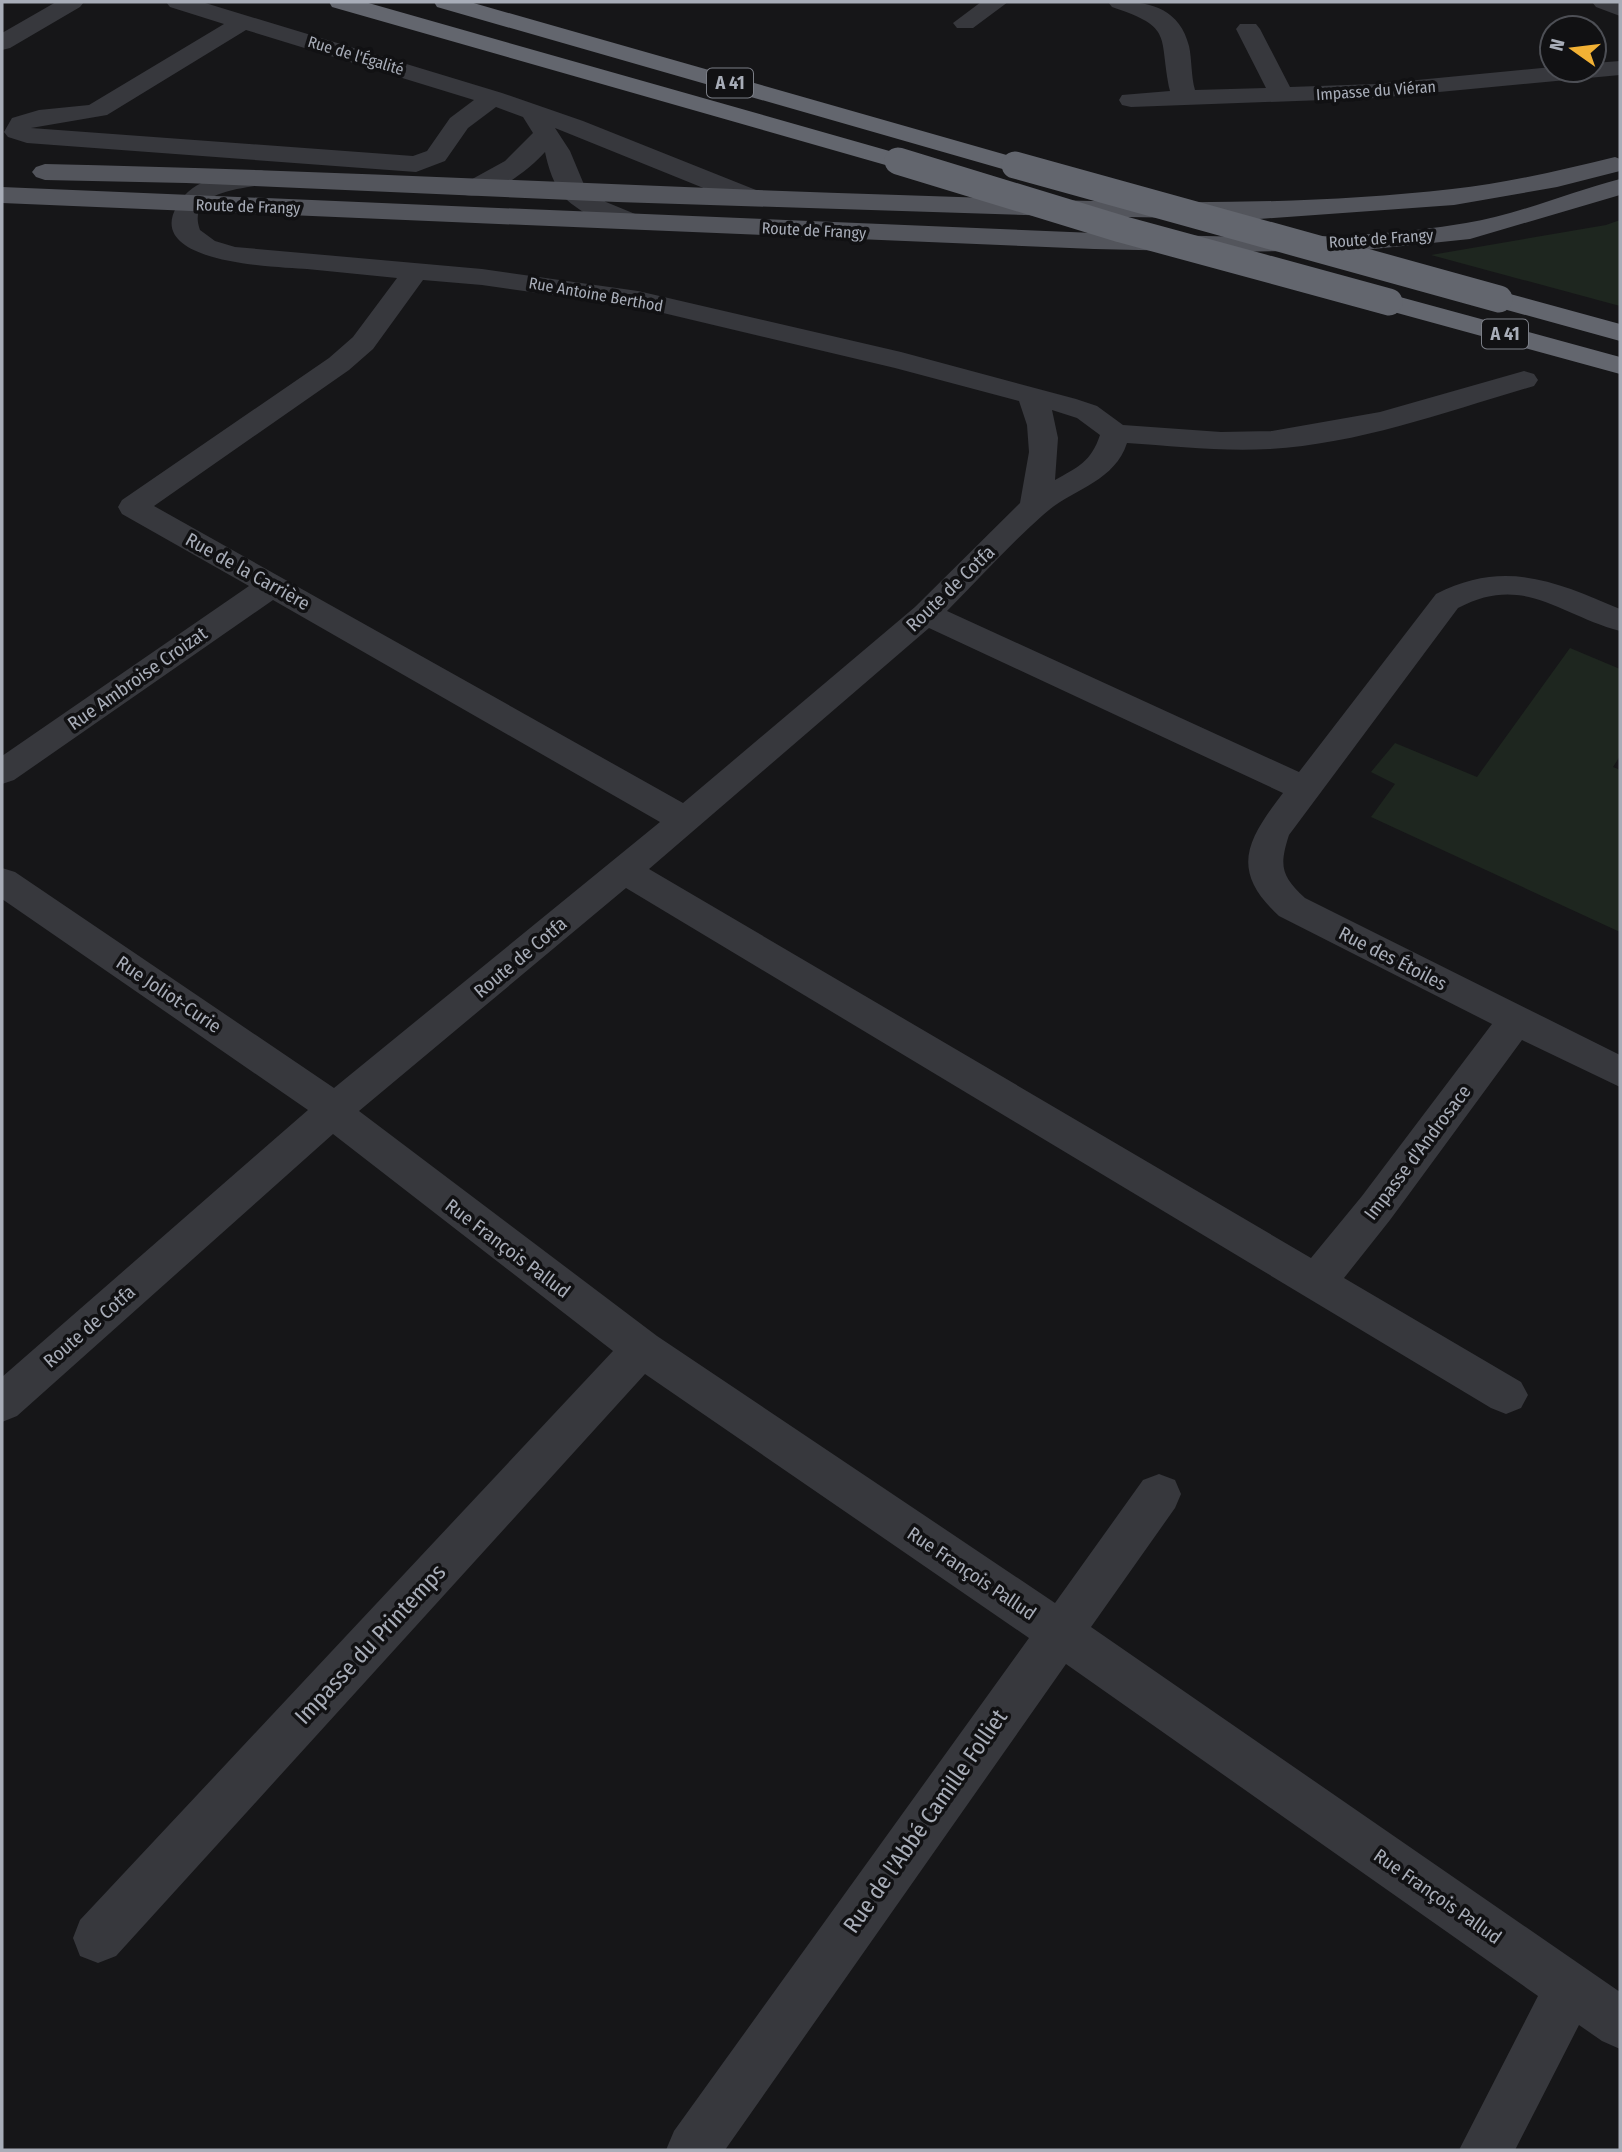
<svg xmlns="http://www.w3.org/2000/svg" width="1622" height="2152" viewBox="0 0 1622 2152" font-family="'Fira Sans Condensed',sans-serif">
	<rect width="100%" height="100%" fill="#161618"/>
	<path fill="#1e261f" d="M1620,220V306L1431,255L1606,225Z
		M1570,648L1620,669V756L1613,767L1620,770V932L1371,817L1395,784L1371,772L1395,743L1477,777Z"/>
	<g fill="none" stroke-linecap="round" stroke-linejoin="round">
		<path fill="#37383d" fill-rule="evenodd" d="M56,2H84L80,7L10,48L2,50V33Z
			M166,2H202L502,93L583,121L761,192L765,198L761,204L752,206L743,204L555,128L570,151L585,187L606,202L640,216L644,222L640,228C618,233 581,214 565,198C554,186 548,167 545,152C529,170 489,201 465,195L461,189L465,183L505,161L533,133L523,117L496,107L468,128L445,161L416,172L27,143L8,137L4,132L12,118L39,110L89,105L224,24L170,7ZM246,30L474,100L450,118L427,151L413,156L31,128L107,115Z
			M981,2H1008L973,28H957L953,23Z
			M1108,2C1144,0 1179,5 1189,46C1192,60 1191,76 1195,90L1266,88L1236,29L1240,24H1256L1260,29L1290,87L1376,84L1552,67V70H1594V63L1620,61V75L1376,98L1131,107L1122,105L1119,100L1122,95L1170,91C1158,35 1175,28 1112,7Z
			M1592,2H1620V16L1596,7Z
			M261,170L270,173L274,178L270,183C247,189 185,189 200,230L215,241L235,247L482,269L638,291L901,352L1076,399L1097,406L1123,425L1221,432L1272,431L1380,412L1524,371L1534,374L1538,380L1534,386C1448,411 1360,444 1270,449C1222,452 1174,446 1127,443C1114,483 1071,489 1043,515C1009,545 979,579 947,611L1299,772L1436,594C1504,559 1555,581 1620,609V631C1559,615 1524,573 1458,608L1289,835C1279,866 1281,876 1305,898L1620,1055V1087L1522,1040L1390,1220L1344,1278L1521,1382L1528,1395L1521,1408L1506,1414L1491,1408L626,888L359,1111L657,1336L1055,1603L1143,1480L1159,1474L1175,1480L1181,1494L1175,1508L1091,1627L1620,1992V2049L1602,2041L1579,2025L1515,2150H1459L1538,1996L1066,1664L725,2150H666L674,2131L1029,1638L645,1374L116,1956L98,1963L80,1956L73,1938L80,1920L613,1351L333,1134L17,1416L2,1422V1377L308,1110L2,899V868L15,872L334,1088L660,822L273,600L14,780L2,784V756L249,586L122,514L118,507L122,500L329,358L353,337L397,278C367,275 337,272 307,269C278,267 143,264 177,206C195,174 229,176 261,170ZM423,280L482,285L638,307L895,368L1019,401L1027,425L1029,452L1020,503L915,607L683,803L154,506L349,370L373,349ZM1052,410L1077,418L1100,435C1091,462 1078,467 1055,480L1058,438ZM929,628L1283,793C1247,840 1229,870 1279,916L1492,1024L1362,1196L1311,1258L649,869Z"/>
		<path fill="#53555c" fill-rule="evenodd" d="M1615,157L1620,159V171L1557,187L1454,205L1259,219L1059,216L617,202L186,183L45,180L36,177L32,172L36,167L45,164C330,170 614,186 899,195C1083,201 1268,210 1452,189C1507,183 1562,170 1615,157Z
			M1620,179V195L1470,239L1364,250L1227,252L1094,249L2,203V187L1094,233C1217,236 1345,244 1466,223C1517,215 1570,192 1620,179Z"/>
		<path fill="#63666e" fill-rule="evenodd" d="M329,2H365L907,156L911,161L907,166L898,169L889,166L332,7Z
			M434,2H470L1024,160L1028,165L1024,170L1015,173L1006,170L437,7Z
			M1499,291L1620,324V341L1489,305L1485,299L1489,293Z
			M1389,294L1620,357V374L1379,308L1375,302L1379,296Z"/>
		<path stroke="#63666e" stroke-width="27" d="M898,161L1121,229L1389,302
			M1015,165L1499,299"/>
	</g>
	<g text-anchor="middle" stroke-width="7" stroke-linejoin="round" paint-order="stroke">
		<g font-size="16" fill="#a8adb8" stroke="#111113">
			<text transform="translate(356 55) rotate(17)" y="6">Rue de l'Égalité</text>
			<text transform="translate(1376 90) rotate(-4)" y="6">Impasse du Viéran</text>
			<text transform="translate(248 206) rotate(2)" y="6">Route de Frangy</text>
			<text transform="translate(814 230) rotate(3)" y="6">Route de Frangy</text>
			<text transform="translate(1381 238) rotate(-4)" y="6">Route de Frangy</text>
			<text transform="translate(596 294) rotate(10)" y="6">Rue Antoine Berthod</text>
		</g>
		<g fill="#111113" stroke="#7b7e86" stroke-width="2">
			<rect x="707" y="68.5" width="46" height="29" rx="5"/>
			<rect x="1482" y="319.5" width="46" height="29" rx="5"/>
		</g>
		<g font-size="18" font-weight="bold" fill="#a8adb8">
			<text x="730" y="89">A 41</text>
			<text x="1505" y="340">A 41</text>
		</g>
		<g font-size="19" fill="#a8adb8" stroke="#111113">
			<text transform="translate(248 571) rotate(29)" y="7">Rue de la Carrière</text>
			<text transform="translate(950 588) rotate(-44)" y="7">Route de Cotfa</text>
			<text transform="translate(137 678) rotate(-35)" y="7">Rue Ambroise Croizat</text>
			<text transform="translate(520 957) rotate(-40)" y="7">Route de Cotfa</text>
			<text transform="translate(1393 958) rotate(27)" y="7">Rue des Étoiles</text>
			<text transform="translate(169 994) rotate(34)" y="7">Rue Joliot-Curie</text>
			<text transform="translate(1417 1152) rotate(-53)" y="7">Impasse d'Androsace</text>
			<text transform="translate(508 1248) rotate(37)" y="7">Rue François Pallud</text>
			<text transform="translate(89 1326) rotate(-41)" y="7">Route de Cotfa</text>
			<text transform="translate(972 1573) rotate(34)" y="7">Rue François Pallud</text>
			<text transform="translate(1438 1896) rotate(35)" y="7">Rue François Pallud</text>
		</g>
		<g font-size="23" fill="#a8adb8" stroke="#111113">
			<text transform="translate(370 1644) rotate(-47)" y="8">Impasse du Printemps</text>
			<text transform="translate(925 1821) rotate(-55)" y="8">Rue de l'Abbé Camille Folliet</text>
		</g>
	</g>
	<rect width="1622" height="2152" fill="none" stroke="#a8adb8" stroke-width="7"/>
	<g transform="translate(1573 49) rotate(284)"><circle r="33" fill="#111113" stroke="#4d4f55" stroke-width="2"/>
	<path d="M0-5L12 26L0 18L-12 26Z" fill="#f2b134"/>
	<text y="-10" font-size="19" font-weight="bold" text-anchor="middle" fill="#a8adb8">N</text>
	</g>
</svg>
